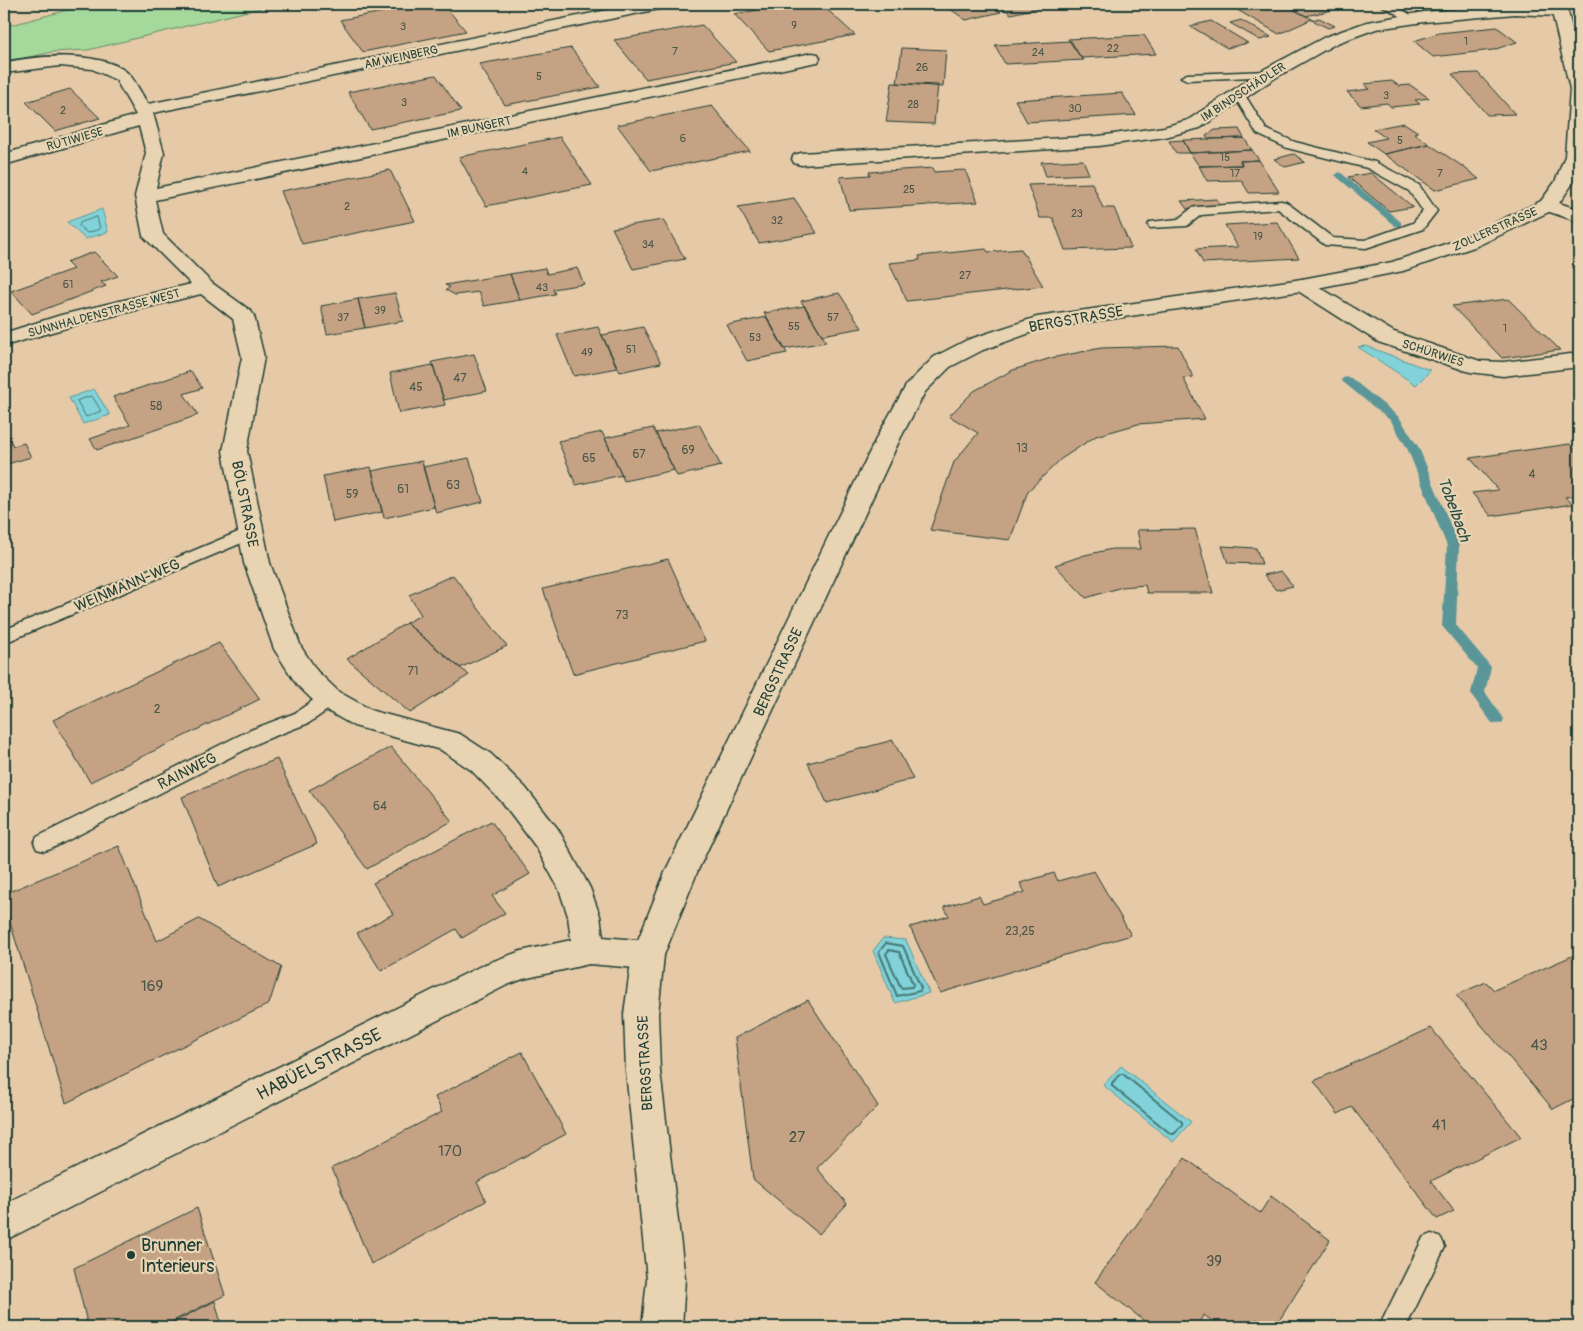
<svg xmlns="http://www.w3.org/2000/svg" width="1583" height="1331" viewBox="0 0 1583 1331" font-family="Pangolin,sans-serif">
	<rect width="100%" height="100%" fill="#e6caa8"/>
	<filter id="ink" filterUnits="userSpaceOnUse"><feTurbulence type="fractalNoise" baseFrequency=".02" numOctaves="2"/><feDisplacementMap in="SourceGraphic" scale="10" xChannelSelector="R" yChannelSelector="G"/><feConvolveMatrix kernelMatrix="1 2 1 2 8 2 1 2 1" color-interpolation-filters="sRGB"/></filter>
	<g filter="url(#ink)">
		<path fill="#a5d99b" stroke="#628b68" d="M90,4H277L88,50L52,52L4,63V27Z"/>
		<path fill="#81d2d9" stroke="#5a9697" d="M102,209L108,232L85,239L67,222Z
			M1366,346L1430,370V371L1416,385L1358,347Z
			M94,389L110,415L83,424L69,398Z
			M883,938L906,940L929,993L895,1003L873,951Z
			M1121,1066L1191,1122L1173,1142L1103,1085Z"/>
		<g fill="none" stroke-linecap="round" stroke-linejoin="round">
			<path stroke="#467976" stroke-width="1" d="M97,217L100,229L87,233L79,226L80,223Z
				M92,396L101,411L86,417L77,401Z"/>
			<path stroke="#467976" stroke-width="2" d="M886,943L903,946L921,988L920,991L897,996L879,952Z
				M889,950L899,952L913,984L912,987L901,988L886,954Z
				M1120,1074H1123L1182,1122V1125L1174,1134H1171L1112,1086V1083Z"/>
			<path fill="#5a9697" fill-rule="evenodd" d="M1340,172L1401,222V226H1395L1337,177L1335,175Z
				M1347,377L1351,378L1399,417L1419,448L1459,546L1456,625L1491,667L1485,692L1504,719L1502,723L1497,724L1492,723L1473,697L1471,693L1477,668L1442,626L1447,546L1407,448L1391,421L1343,382L1341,380L1343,378Z"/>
		</g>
		<path fill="#c5a284" stroke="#1f3d34" d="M425,4H443L466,31L363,52L340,20Z
			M795,4H821L855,35L769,51L734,14Z
			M943,4H989L1001,12L966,20Z
			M997,4H1043L1046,6L1011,14Z
			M1052,4H1081L1059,9Z
			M1227,4H1283L1312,19L1279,34Z
			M1283,4H1358L1306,16Z
			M1319,18L1335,26L1328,28L1312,20Z
			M1241,20L1271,37L1260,40L1230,23Z
			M1211,21L1248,43L1227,48L1190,26Z
			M702,25L736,62L646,79L614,40Z
			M1497,27L1517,42L1493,50L1433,57L1414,41L1439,33Z
			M1144,35L1156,54L1081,58L1068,39Z
			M1071,41L1081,58L1084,60L1005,64L995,45Z
			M571,48L600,87L505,105L479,64Z
			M902,48L946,50L943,87L897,83Z
			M1478,73L1515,114L1487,115L1452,74Z
			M436,75L461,111L370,129L348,92Z
			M1392,81L1399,86L1410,85L1429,98L1415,100L1420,104L1391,107L1387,103L1361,106L1347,92L1370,89L1364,84Z
			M892,83L938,85L934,124L886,122Z
			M70,89L100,118L55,131L26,102Z
			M1122,93L1136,115L1027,122L1015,100Z
			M712,106L750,151L651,171L617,125Z
			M1404,123L1418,132L1414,133L1429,144L1384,154L1367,142L1386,138L1373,129Z
			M1239,129L1244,138L1208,139L1206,136L1215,130Z
			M560,137L592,185L486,206L459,157Z
			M1244,138L1252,150L1190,153L1183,140Z
			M1183,140L1190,153H1176L1169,141Z
			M1429,144L1462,166L1479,179L1435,190L1384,154Z
			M1252,150L1259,160L1240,161L1242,165L1199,166L1190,153Z
			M1294,154L1305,162L1285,167L1274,159Z
			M1083,160L1089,174L1046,176L1041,162Z
			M1259,160L1279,192L1249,193L1241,180L1207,181L1199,166L1242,165L1240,161Z
			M933,168L934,172L965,170L978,202L849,210L840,177L870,175L869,172Z
			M390,170L415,221L302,244L281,191Z
			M1371,173L1413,207L1389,211L1348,177Z
			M1092,183L1103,208H1114L1131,248L1065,250L1053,218H1040L1028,185Z
			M794,198L817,233L759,243L738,207Z
			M1217,199L1222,208L1187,209L1181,201Z
			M663,220L685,259L633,269L612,228Z
			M1277,222L1299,258L1203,263L1196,249L1238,247L1225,225Z
			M986,249L988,252L1021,249L1043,286L907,301L889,263L920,260L919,256Z
			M94,252L118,276L101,282L106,286L32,314L11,291L73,269L66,262Z
			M545,268L547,274L577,268L584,284L553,289L555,294L520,300L510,274Z
			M510,274L520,300L484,306L479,292L455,295L446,290L450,287L445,285Z
			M395,293L403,321L365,328L358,299Z
			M839,293L862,328L822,335L801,301Z
			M358,299L365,328L327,334L321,306Z
			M1508,299L1560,350L1502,358L1452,306Z
			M805,306L826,342L784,349L764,313Z
			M767,317L787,353L747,361L727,325Z
			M598,327L617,368L574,376L557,335Z
			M643,327L661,363L620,372L602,335Z
			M1178,346L1193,377L1183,378L1205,419L1138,424L1096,436L1061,459L1028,491L1010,540L930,530L954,462L978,433L949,416L974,391L1013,370L1051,358L1101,348Z
			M474,354L487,391L444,400L432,362Z
			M433,365L445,405L399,413L390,373Z
			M191,371L202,388L184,394L198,415L97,450L90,439L130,425L113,397Z
			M699,424L721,466L677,476L656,433Z
			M4,427L13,446L24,443L31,457L4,465Z
			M653,428L674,470L624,481L605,438Z
			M602,432L622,475L576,485L558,441Z
			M1570,444L1579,454V495L1565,497L1573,504L1491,516L1472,493L1498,490L1470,458Z
			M469,458L483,502L436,513L423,467Z
			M422,461L434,507L384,518L372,471Z
			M371,467L382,512L333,522L323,476Z
			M1195,529L1213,593H1147L1145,585L1122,587L1086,598L1055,565L1085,555L1112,549H1141L1137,530Z
			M1222,546L1256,548L1262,564L1228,563Z
			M668,559L705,641L573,674L543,589Z
			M1281,571L1293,586L1276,590L1264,575Z
			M453,575L507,646L460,668L406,623L421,615L409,595Z
			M406,623L469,675L410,713L347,659Z
			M219,643L260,699L90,782L53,720Z
			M893,740L913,779L827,803L808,763Z
			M391,747L452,821L367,869L309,790Z
			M277,759L317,844L218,887L182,797Z
			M491,821L530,874L492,896L505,913L462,938L456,929L381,971L357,933L393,914L373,883Z
			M119,846L157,941L199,919L281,967L269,1004L66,1103L4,903V894Z
			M1094,871L1131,935L940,993L910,927L949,916L944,907L979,896L983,904L1025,892L1020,883L1054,873L1058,881Z
			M1579,953V1096L1553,1109L1456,995L1486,982L1494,990Z
			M808,1000L878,1106L817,1168L847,1204L819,1234L753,1179L735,1038Z
			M1431,1028L1521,1137L1431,1181L1454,1211L1437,1219L1352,1107L1338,1114L1314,1081Z
			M522,1052L566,1134L477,1182L486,1201L371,1264L332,1168L442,1112L435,1097Z
			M1185,1158L1260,1213L1271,1196L1330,1240L1275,1327H1268L1256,1319L1251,1327H1220L1204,1315L1195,1327H1152L1095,1282Z
			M197,1208L225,1295L161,1327H88L74,1268Z
			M215,1301L222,1327H164Z"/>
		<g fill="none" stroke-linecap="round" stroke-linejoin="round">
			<g stroke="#1f3d34" stroke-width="3">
				<path id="lane" d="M1379,4H1392L1418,19L1417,21H1409Z
					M1269,71L1273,72L1275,74L1273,76L1187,80L1181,77L1187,74Z
					M1239,90L1243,92L1266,129L1295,142L1375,162L1419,185L1437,211L1423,229L1366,248L1325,245L1278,209L1201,215L1187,226L1150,228L1148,225L1150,222L1178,219L1192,208L1197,207L1281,201L1286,202L1333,238L1365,240L1413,223L1423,211L1409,191L1367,168L1287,148L1257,134L1233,94Z
					M250,527L256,529L259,533L256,537L4,643V630Z
					M329,692L336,694L339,699L336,704L309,723L262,741L51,849L44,851L37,849L34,843L37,837L248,731L295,713L322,694Z
					M1432,1234L1441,1238L1445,1247L1406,1327H1379L1423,1238Z"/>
			</g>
			<g stroke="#1f3d34" stroke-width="3">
				<path id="street" d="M637,4H667L665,7L659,9L153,113L164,153L156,188L812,53L818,54L820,58L818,62L812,63L155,200L163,234L212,283L251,311L254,316L264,357L247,451L270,563L301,647L317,671L339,692L373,711L460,734L491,754L525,787L558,829L590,888L600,916L603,937L648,941L660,945L664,955L660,965L648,969L589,964L523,979L507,985L4,1241V1204L483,965L521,951L571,940L568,916L559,889L536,847L503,803L471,770L441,750L354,726L319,706L297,685L274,649L244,563L223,451L242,357L233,319L201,294L76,325L4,346V333L61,315L191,284L143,236L135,196L146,153L139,126L4,165V154L136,115L116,80L92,69L60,66L4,73V63C34,55 104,50 129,74C136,82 142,95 148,104Z
					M1515,4L1559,6L1565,8L1567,11L1565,14L1559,16L1515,14L1424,22L1376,29L1337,43L1275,78L1200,128L1165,137L1099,146L801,165L794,163L792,159L794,155L801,153L1099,136L1164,127L1188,120L1263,70L1325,37L1367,22L1424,12Z
					M1548,199L1579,210V222L1541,209L1538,205L1541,201Z
					M1302,279L1309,281L1394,332L1480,361L1503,362L1579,353V367L1503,376L1470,372L1378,342L1295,289L1292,285L1295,281Z"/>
			</g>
			<g stroke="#1f3d34" stroke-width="3">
				<path id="secondary" d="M1550,4H1566L1579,57V167L1573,183L1555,209L1477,246L1403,271L1302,291L1041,329L983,350L950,367L925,392L901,437L698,870L664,955L658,1014L660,1071L685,1279L682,1327H642L647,1279L626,1071L624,1014L632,955L666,870L877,437L907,384L934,357L967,340L1037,317L1302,279L1392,262L1463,238L1541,201L1555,182L1565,156L1570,89Z"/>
			</g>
			<use href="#lane" fill="#e8d4b2" fill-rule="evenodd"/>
			<use href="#street" fill="#e8d4b2" fill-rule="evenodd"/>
			<use href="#secondary" fill="#e8d4b2" fill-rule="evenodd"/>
		</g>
	</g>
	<circle fill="#1f3d34" stroke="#e8d4b2" stroke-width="2" cx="131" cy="1255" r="5"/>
	<g text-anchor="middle" stroke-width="4.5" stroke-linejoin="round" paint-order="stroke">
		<g font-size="11" fill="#485648">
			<text x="794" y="29">9</text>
			<text x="403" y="30">3</text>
			<text x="1466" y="45">1</text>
			<text x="1113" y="52">22</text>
			<text x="675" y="55">7</text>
			<text x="1038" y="56">24</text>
			<text x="922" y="71">26</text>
			<text x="539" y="80">5</text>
			<text x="1386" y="99">3</text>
			<text x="404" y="106">3</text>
			<text x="913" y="108">28</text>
			<text x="1075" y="112">30</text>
			<text x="63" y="114">2</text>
			<text x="683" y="142">6</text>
			<text x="1400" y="144">5</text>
			<text x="1225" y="161">15</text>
			<text x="525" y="175">4</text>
			<text x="1235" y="177">17</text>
			<text x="1440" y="177">7</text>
			<text x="909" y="193">25</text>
			<text x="347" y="210">2</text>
			<text x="1077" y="217">23</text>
			<text x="777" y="224">32</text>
			<text x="1258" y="240">19</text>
			<text x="648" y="248">34</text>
			<text x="965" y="279">27</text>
			<text x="68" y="288">61</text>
			<text x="542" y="291">43</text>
			<text x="380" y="314">39</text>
			<text x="343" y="321">37</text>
			<text x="833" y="321">57</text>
			<text x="794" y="330">55</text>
			<text x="1505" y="332">1</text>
			<text x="755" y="341">53</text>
			<text x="631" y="353">51</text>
			<text x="587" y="356">49</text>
		</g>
		<g font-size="12" fill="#1f3d34" stroke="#e8d4b2">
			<text transform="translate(401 57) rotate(-12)" y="4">AM WEINBERG</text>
			<text transform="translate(1243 92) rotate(-33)" y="4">IM BINDSCHÄDLER</text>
			<text transform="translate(479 127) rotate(-12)" y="4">IM BUNGERT</text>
			<text transform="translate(75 139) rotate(-16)" y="4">RÜTIWIESE</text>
			<text transform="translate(1495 229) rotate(-24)" y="4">ZOLLERSTRASSE</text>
			<text transform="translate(104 313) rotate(-15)" y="4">SUNNHALDENSTRASSE WEST</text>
			<text transform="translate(1433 353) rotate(18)" y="4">SCHÜRWIES</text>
		</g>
		<g font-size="12" fill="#485648">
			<text x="460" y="382">47</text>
			<text x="416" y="391">45</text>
			<text x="156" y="410">58</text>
			<text x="1022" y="452">13</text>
			<text x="688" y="454">69</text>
			<text x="639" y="458">67</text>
			<text x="589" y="462">65</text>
			<text x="1532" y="478">4</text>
			<text x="453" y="489">63</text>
			<text x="403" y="493">61</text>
			<text x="352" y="498">59</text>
			<text x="622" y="619">73</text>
			<text x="413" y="675">71</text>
			<text x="157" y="713">2</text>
			<text x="380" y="810">64</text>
			<text x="1020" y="935">23,25</text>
		</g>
		<g font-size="15" fill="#1f3d34" stroke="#e8d4b2">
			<text transform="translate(1076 319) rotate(-10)" y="5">BERGSTRASSE</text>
			<text transform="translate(245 504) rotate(79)" y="5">BÖLSTRASSE</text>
			<text transform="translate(127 585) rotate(-23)" y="5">WEINMANN-WEG</text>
			<text transform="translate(778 672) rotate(-65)" y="5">BERGSTRASSE</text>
			<text transform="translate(187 771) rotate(-27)" y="5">RAINWEG</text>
			<text transform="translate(645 1063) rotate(-93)" y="5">BERGSTRASSE</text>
		</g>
		<g font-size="15" fill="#485648">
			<text x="152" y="991">169</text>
			<text x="1539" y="1050">43</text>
			<text x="1439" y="1130">41</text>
			<text x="797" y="1142">27</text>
			<text x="450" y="1156">170</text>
			<text x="1214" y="1266">39</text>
		</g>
		<g font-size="16" font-style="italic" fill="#294c44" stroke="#e8d4b2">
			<text transform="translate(1455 509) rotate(70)" y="6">Tobelbach</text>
		</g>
		<g font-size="18" fill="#1f3d34" stroke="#e8d4b2">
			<text transform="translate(319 1064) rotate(-27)" y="6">HABÜELSTRASSE</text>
		</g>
		<g font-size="18" fill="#1f3d34" stroke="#e8d4b2" text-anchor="start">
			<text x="141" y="1251">Brunner<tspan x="141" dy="21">Interieurs</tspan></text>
		</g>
	</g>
	<rect width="1583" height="1331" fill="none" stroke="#e8d4b2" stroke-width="20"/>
	<rect x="10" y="10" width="1563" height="1311" fill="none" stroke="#1f3d34" stroke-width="2" filter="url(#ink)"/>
</svg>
